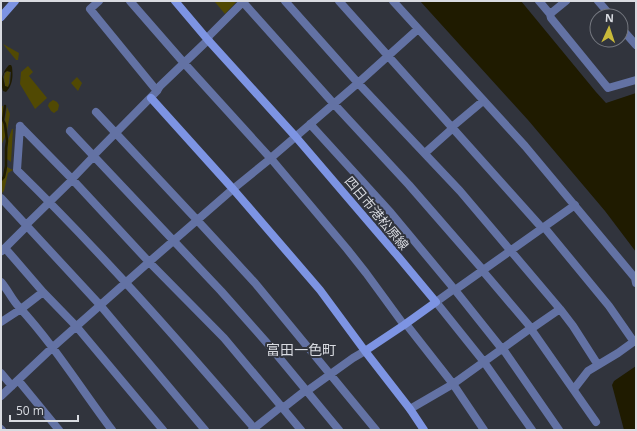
<svg xmlns="http://www.w3.org/2000/svg" width="637" height="431" viewBox="0 0 637 431" font-family="'Open Sans','Noto Sans JP',sans-serif">
	<rect width="100%" height="100%" fill="#31343d"/>
	<path fill="#514903" d="M216,1H237L225,14L215,2Z
		M3,44L19,53L18,60H16Z
		M28,66L33,72L29,76L47,98L35,109L20,84L21,72Z
		M7,71L10,72L9,83L8,87L5,86L4,77L5,73Z
		M77,77L82,83L78,91L71,83Z
		M53,100L57,102L59,105L58,110L54,113L51,111L48,106L49,103Z
		M2,106H3V121L5,133V137L1,146Z
		M7,107L10,114L7,131L5,120Z
		M12,129H13L11,162L7,159L8,140Z
		M7,167L13,170L8,173L4,191L1,194V182C5,177 7,173 7,167Z"/>
	<path fill="#1f1b00" fill-rule="evenodd" d="M420,1H521L596,92L606,103L636,93V252L605,211L528,120Z
		M9,65H11L12,67C13,76 13,85 6,92L3,91C0,82 2,72 9,65ZM7,71L11,72L10,83L8,87L5,86L3,77L4,73Z
		M636,366V430H624L612,385L614,381Z"/>
	<g fill="none" stroke-linecap="round" stroke-linejoin="round">
		<path stroke="#1f1b00" stroke-width="2.5" d="M1,180L4,177L6,166V148L7,141L5,124L3,120L5,106"/>
		<path stroke="#6372a4" stroke-width="8" d="M99,1L90,9L157,91
			M130,1L184,63L273,161L347,249L366,273L404,325
			M242,1L334,104L409,185L483,270
			M285,1L358,83L460,191L560,309L573,326L598,365
			M339,1L542,228
			M393,1L525,146L635,278L636,283
			M539,1L550,14L551,18L608,88L636,80
			M598,1L611,16
			M550,14L566,1
			M621,28L636,45
			M96,112L197,220L255,283L376,430
			M310,124L391,213L455,290L502,349
			M20,126L72,179L149,262L224,338L301,430
			M20,126L17,170C101,252 178,340 254,428
			M452,127L483,101
			M70,131L221,291L267,343L339,430
			M425,153L453,128
			M93,156L157,91L160,86L208,40L209,36L244,1
			M72,179L94,156
			M1,198L100,305L205,430
			M26,225L73,179
			M544,227L609,306L634,342
			M5,248L43,292L76,326L163,430
			M2,251L27,226
			M482,270L532,329
			M1,282C8,290 12,300 19,307C54,345 81,389 112,430
			M454,289L436,302L484,362L532,430
			M455,290L575,205
			M560,309L531,329L596,422
			M1,322L21,309L43,292
			M406,324L453,384L484,430
			M503,349L559,430
			M1,373L12,386
			M18,380L59,430
			M574,389L588,371L618,353L636,340
			M307,391L353,358L365,351
			M1,396L53,347L149,262L233,189L270,159L272,157L358,83L418,29
			M283,408L306,390
			M410,409L453,384L531,328
			M1,429L2,430
			M252,430L282,406"/>
		<path stroke="#7d94e3" stroke-width="8" d="M175,1L208,40L295,136L396,254L436,302L404,325L365,351L410,409L424,430
			M1,17L15,1
			M151,98L233,189L320,290L365,351"/>
	</g>
	<g text-anchor="middle" stroke-width="4" stroke-linejoin="round" paint-order="stroke">
		<g font-size="13" fill="#d9dbe1" stroke="#31343d">
			<text transform="translate(377 213) rotate(50)" y="5">四日市港松原線</text>
		</g>
		<g font-size="14" fill="#d9dbe1" stroke="#31343d">
			<text x="301" y="355">富田一色町</text>
		</g>
	</g>
	<rect width="637" height="431" fill="none" stroke="#d9dbe1" stroke-width="4"/>
	<g transform="translate(609 28) rotate(3)"><circle r="19" fill="#31343d" stroke="#74777f"/>
	<path d="M0-3L7 15L0 10L-7 15Z" fill="#c9ba3a"/>
	<text y="-6" font-size="11" font-weight="bold" text-anchor="middle" fill="#d9dbe1">N</text>
	</g>
	<path d="M10 415v6h68v-6" fill="none" stroke="#d9dbe1" stroke-width="2"/>
	<text x="16" y="415" font-size="12" fill="#d9dbe1" stroke="#31343d" stroke-width="3" paint-order="stroke">50 m</text>
</svg>
